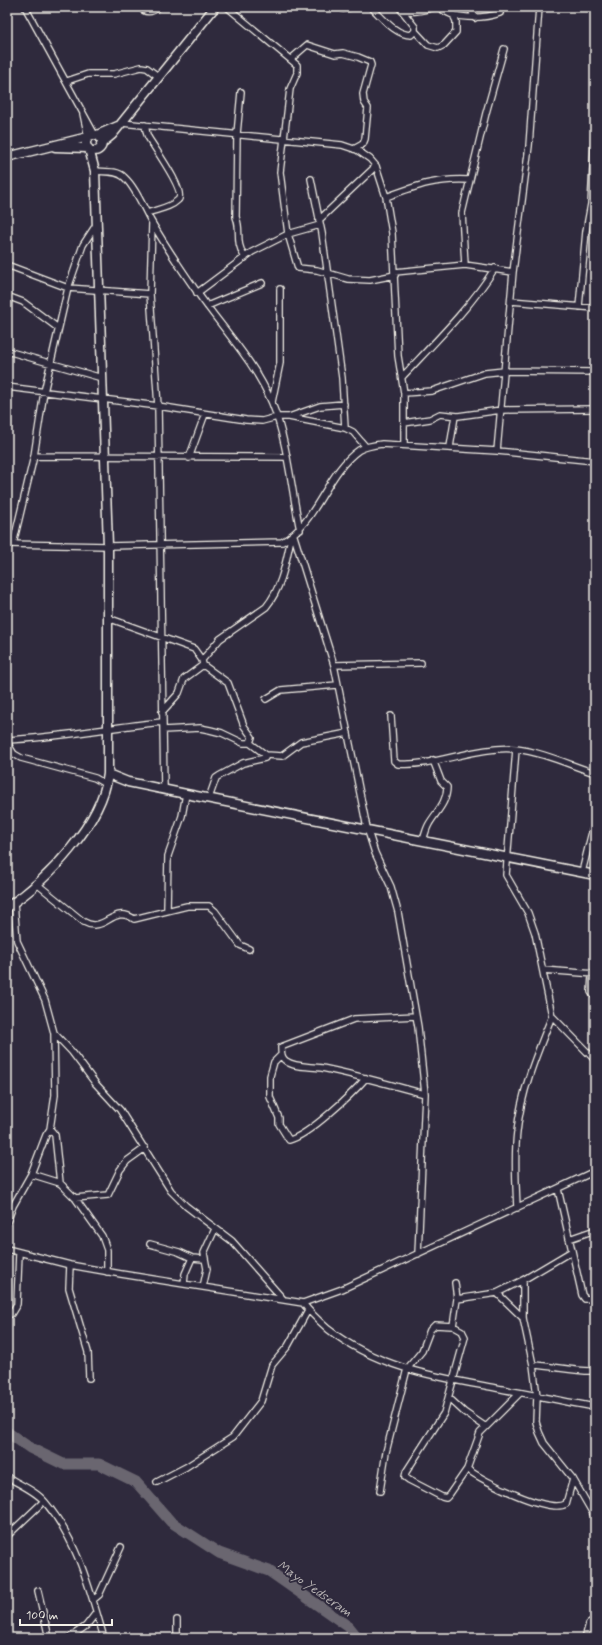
<svg xmlns="http://www.w3.org/2000/svg" width="602" height="1645" viewBox="0 0 602 1645" font-family="Mynerve,sans-serif">
	<rect width="100%" height="100%" fill="#2f2a3d"/>
	<filter id="ink" filterUnits="userSpaceOnUse"><feTurbulence type="fractalNoise" baseFrequency=".025" numOctaves="2"/><feDisplacementMap in="SourceGraphic" scale="8" xChannelSelector="R" yChannelSelector="G"/><feConvolveMatrix kernelMatrix="1 2 1 2 8 2 1 2 1" color-interpolation-filters="sRGB"/></filter>
	<g filter="url(#ink)">
		<g fill="none" stroke-linecap="round" stroke-linejoin="round">
			<path stroke="#6a6670" stroke-width="11" d="M7,1432L30,1448L63,1464H99L136,1482L171,1522L219,1553L269,1571L349,1627L358,1638"/>
			<g stroke="#f4f1e8" stroke-width="8">
				<path id="street" d="M25,7L95,135
					M143,7V10C148,13 154,11 159,7
					M227,7L297,65V73L290,89L280,172L288,234L298,268L317,270L348,279L370,280L395,275
					M340,7L343,9L351,7
					M371,7C382,17 395,35 411,35L415,31V27L399,7
					M439,7C452,20 483,19 500,13
					M470,7L475,18
					M401,9C411,14 424,10 435,7
					M415,31L428,45L438,48L444,45L456,32V21L452,13
					M291,59L307,45L335,54L343,53L358,57L370,62L371,65L363,94L364,102L368,108L365,139L363,144L354,149
					M67,81L88,74H114L141,67L147,68L159,77
					M241,92L237,134L236,217C242,232 234,240 245,258
					M83,114L88,137
					M122,123L342,145L357,150L370,159L376,166L386,197L392,233L398,356L404,393V444
					M145,125C146,129 146,133 148,137C153,146 187,192 178,200C170,208 158,209 147,213
					M95,171C104,172 117,170 124,177C136,188 143,207 151,221C165,245 181,269 197,292C222,328 255,362 272,403C288,443 291,488 300,530
					M311,179L322,233L342,378L345,428
					M386,197C416,186 437,178 469,180
					M319,220L376,166
					M152,223L150,294L158,406L164,789
					M7,265L68,288L150,294
					M465,265L462,213L486,113L504,49
					M395,272L465,265L513,272
					M197,293L252,252L288,234L320,225
					M7,296L23,302L58,328
					M511,301L595,308
					M207,306L262,283
					M579,307L586,231L591,204L595,130
					M7,351L102,378
					M402,377C434,343 470,308 495,268
					M7,387L158,406L246,420L262,421L277,417H289L345,428L353,432L366,447
					M404,393L432,391L485,373L504,371L595,372
					M272,402L280,363V289
					M289,417L320,406L344,404
					M404,423L430,419L440,414L458,416L501,410L595,409
					M450,447L455,416
					M497,451L513,272L529,146L539,7
					M34,456L287,457
					M189,458L205,414
					M294,536L334,665L367,828L375,853L391,887L398,912L418,1027L425,1094L418,1254
					M7,544L108,546L282,542C318,522 326,473 359,450C366,446 374,445 382,444L497,451L595,461
					M13,544L34,456L44,392L68,288L83,245L96,225
					M108,618L194,649L202,660L203,665L228,683L244,726L252,737L250,743
					M202,660L220,639L266,607C282,588 286,561 291,538
					M334,665L421,663
					M266,699L281,690L337,685
					M162,712L179,693L184,679L203,665
					M391,716L394,761L398,764C436,767 477,745 516,749C542,752 570,765 595,773
					M163,730L200,728L210,730L222,733L243,743H250L266,755L282,756L301,742L348,733
					M7,740C59,738 110,727 163,722
					M7,743L14,754L21,758L95,778L107,785
					M516,749L506,875L528,913L535,933L552,1016L595,1060
					M209,798L216,778L219,776L243,763L265,758L266,755
					M423,840C425,835 426,829 429,824C436,812 447,803 447,787L441,781L433,760
					M582,872L595,820
					M37,884L84,922C105,934 113,904 134,919L187,906H209L215,911L240,945L249,949
					M167,910L168,856L182,816L186,794
					M543,970L595,974
					M592,975L591,992L595,997
					M416,1016L354,1019L281,1047C281,1052 281,1058 286,1061C295,1068 311,1066 322,1068C357,1075 391,1085 425,1094
					M54,1033L72,1052L96,1084L120,1110L171,1191L186,1206L232,1241L283,1299
					M281,1055L274,1062L270,1076V1097L279,1118V1124L289,1140C308,1136 352,1094 366,1078
					M50,1129L55,1135L60,1183
					M31,1174L60,1183L75,1198L102,1236L107,1250V1272
					M558,1189L582,1295L585,1299L595,1298
					M75,1198L108,1195L120,1170L127,1161L145,1148
					M517,1208C516,1183 514,1157 517,1132C521,1091 537,1053 552,1016
					M7,1222L13,1206L31,1174L46,1135L50,1129L55,1095L54,1033L45,1000L17,941L14,902
					M569,1239L595,1230
					M150,1244L179,1252L192,1258L204,1259
					M7,1249L70,1265L121,1274L303,1303L342,1289L595,1171
					M70,1265L69,1288L88,1352L89,1378
					M523,1280V1318L533,1365L537,1396L536,1422L539,1432L544,1443L573,1479L595,1517
					M184,1284L185,1274L192,1258
					M203,1287L207,1269L204,1253L215,1229
					M497,1293L523,1318
					M457,1299L497,1293L523,1280L572,1251
					M303,1303C310,1313 319,1321 328,1329C377,1368 437,1377 496,1388C529,1394 562,1401 595,1407
					M7,1314H11L17,1304L19,1253
					M453,1326L457,1299L455,1283
					M533,1365C554,1366 575,1372 595,1371
					M449,1398L464,1412L486,1427
					M467,1469C483,1481 548,1514 566,1504L573,1479
					M7,1477C19,1484 36,1491 45,1502C78,1541 90,1590 104,1638
					M157,1482L186,1467L233,1437L261,1401L272,1365L288,1346L308,1310
					M380,1491L386,1452L407,1369L422,1351L430,1330L435,1325L453,1326L462,1331L465,1337L444,1413L406,1472L405,1477L409,1480L442,1497L446,1498L449,1495L467,1469L480,1433L520,1393
					M7,1536L44,1501
					M38,1591L49,1638
					M93,1600L99,1595L121,1547
					M69,1638L86,1626L96,1613
					M177,1638V1620
					M585,1638L589,1624L595,1620"/>
			</g>
			<g stroke="#f4f1e8" stroke-width="11">
				<path id="secondary" d="M97,135L118,126
					M86 143a8 8 0 1 1 16 0a8 8 0 1 1-16 0Z
					M101,144L112,135L215,7
					M55,147L88,148
					M7,157L88,137
					M108,774L128,782L186,794L595,875
					M7,907C47,881 102,823 108,774V546L95,171L89,149"/>
			</g>
			<use href="#street" stroke="#2f2a3d" stroke-width="5.5"/>
			<use href="#secondary" stroke="#2f2a3d" stroke-width="8"/>
		</g>
	</g>
	<g text-anchor="middle" stroke-width="3.5" stroke-linejoin="round" paint-order="stroke">
		<g font-size="13" font-style="italic" fill="#b6b2b2" stroke="#2f2a3d">
			<text transform="translate(315 1588) rotate(35)" y="5">Mayo Yedseram</text>
		</g>
	</g>
	<rect width="602" height="1645" fill="none" stroke="#2f2a3d" stroke-width="24"/>
	<rect x="12" y="12" width="578" height="1621" fill="none" stroke="#f4f1e8" stroke-width="1.5" filter="url(#ink)"/>
	<path d="M20 1619v6h92v-6" fill="none" stroke="#f4f1e8" stroke-width="2"/>
	<text x="26" y="1619" font-size="12" fill="#f4f1e8" stroke="#2f2a3d" stroke-width="3" paint-order="stroke">100 m</text>
</svg>
